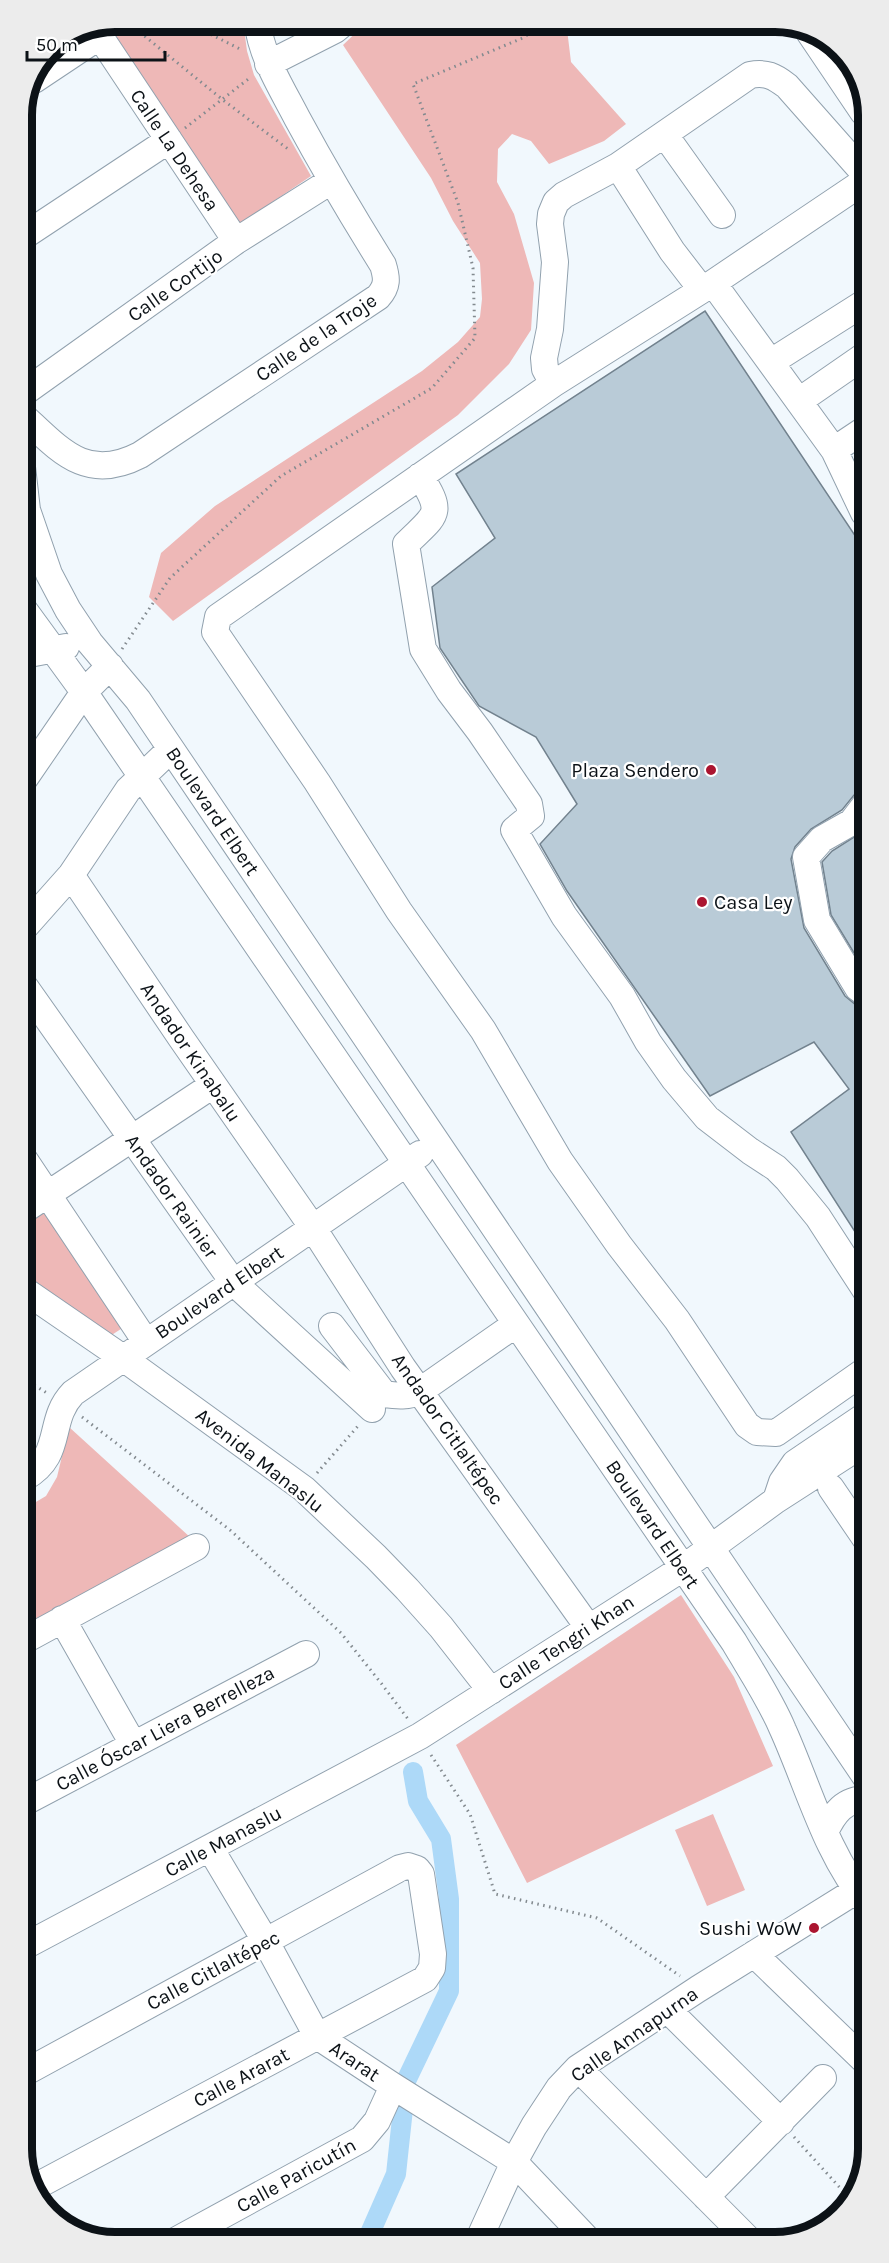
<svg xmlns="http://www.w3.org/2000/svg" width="889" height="2263" viewBox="0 0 889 2263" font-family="Karla,sans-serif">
	<rect width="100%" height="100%" fill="#f1f8fd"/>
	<path fill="#eeb8b7" d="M114,21H243L247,51L254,75L311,176L234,228L99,27Z
		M368,21H566L571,62L626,124L604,141L549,164L531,141L512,134L498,149L497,182L514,214L534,283L531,330L509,364L458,415L173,621L149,597L161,553L215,506L422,371L458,342L480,317L482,299L480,263L453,221L431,178L343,45Z
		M38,1200L124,1327L107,1338L24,1279V1209Z
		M69,1427L191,1538L25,1628L24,1509L46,1496L57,1477Z
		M681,1595L734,1677L773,1766L527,1883L456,1745Z
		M713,1814L745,1890L707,1906L675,1830Z"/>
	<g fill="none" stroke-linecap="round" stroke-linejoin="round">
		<path stroke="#add9f8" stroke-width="20" d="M367,2240L396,2174L406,2081L449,1991V1899L441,1839L418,1801L413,1772"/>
	</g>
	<path fill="#b9cbd7" stroke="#72828e" stroke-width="1.5" d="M705,311L864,549L865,790L854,795L842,810L811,829L795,847L791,859L804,928L845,996L856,1005L865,1008L866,1249L791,1132L849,1089L814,1042L710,1096L567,891L540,844L577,804L536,737L479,706L440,648L432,587L495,538L456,474Z
		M865,830V971L831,915L822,862L832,851Z"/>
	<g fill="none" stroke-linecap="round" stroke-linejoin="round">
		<g stroke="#91a1ae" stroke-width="28">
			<path id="minor" d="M95,29L236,241
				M809,32L863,112
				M268,64L335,30L346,21
				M34,80L100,36
				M665,135L722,215
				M618,166L672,251L702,290
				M21,238L169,140
				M713,283L553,384L545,369L544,358L550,329L555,262L550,224L551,214L556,202L564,195L618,166L750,75C766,72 774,76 787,86L863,172
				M771,362L864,303
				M553,384L218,617L215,632L317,782L399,911L483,1030L560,1161L619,1245L677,1320L747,1425L757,1432L776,1433L866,1370
				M22,394L236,241L331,181
				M799,401L864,356
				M22,415C60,450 86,483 140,455L378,297C388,286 387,278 383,265C353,217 324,168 297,118C280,85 262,58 257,21
				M864,430L834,450L864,513
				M834,450L713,283L863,182
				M22,467L27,510L49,574L68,610L90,643L138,700L867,1779
				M420,476C445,515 436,514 406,544L423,649L449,691L480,732L529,804L531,816L514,830L564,916L622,996L648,1042L674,1079L707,1118L750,1151L776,1168L787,1179L818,1217L866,1291
				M22,607L84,692L734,1642C751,1671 770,1699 783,1730C809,1788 826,1854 867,1903
				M22,653L29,654L66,647
				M23,781L84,692L110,666
				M865,805L852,822L822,839L806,857L817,920L858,988L865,993
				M71,875L181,1038L313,1228L403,1368L588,1627
				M23,929L71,875L128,790L171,749
				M23,984L233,1282L372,1409
				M24,1159L146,1342
				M24,1210L213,1085
				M24,1290L123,1358L304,1489L376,1557L407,1589L441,1627L491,1691
				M332,1326L384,1394C397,1396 408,1397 420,1391L516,1324
				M24,1478C65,1455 46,1421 73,1393L420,1154
				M831,1488L867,1541
				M776,1500L782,1482L795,1463L866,1415
				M62,1619L133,1744
				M25,1640L196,1547
				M25,1802L306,1654
				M825,1832C834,1813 844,1799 867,1799
				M210,1848L266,1942L317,2036L393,2086L514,2162L587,2239
				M25,1946L420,1736L683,1568L776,1500L866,1442
				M754,1954L868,2064
				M668,2010L781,2122
				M578,2068L747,2238
				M26,2072L400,1868L408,1866L417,1869L421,1874L433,1954L432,1968L425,1979L33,2188
				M706,2197L823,2078
				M479,2239L514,2162L534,2126L559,2088L578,2068L698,1989L857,1890
				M175,2241L362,2139L377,2121L393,2086"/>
		</g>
		<path stroke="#838a8f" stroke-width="3" stroke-dasharray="1.5 4.5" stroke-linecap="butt" d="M126,21L223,100L288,149
			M184,21L242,50
			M185,128L251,77
			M122,649L170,578L281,476L432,388L475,338L473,268L458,203L413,84L525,37L541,21
			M24,1379L47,1393
			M82,1417L230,1530L341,1633L381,1683L408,1719
			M317,1473L358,1426
			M431,1755L470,1814L495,1894L597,1918L680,1976
			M794,2137L851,2200"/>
		<use href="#minor" stroke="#fff" stroke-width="26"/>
	</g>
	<g fill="#ab1530" stroke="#fff" stroke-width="2">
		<circle cx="711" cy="770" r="6"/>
		<circle cx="702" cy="902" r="6"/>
		<circle cx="814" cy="1928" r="6"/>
	</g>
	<g text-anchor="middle" stroke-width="4.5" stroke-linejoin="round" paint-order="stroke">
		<g font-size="20" fill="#0c1217" stroke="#fff">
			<text transform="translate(175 150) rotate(56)" y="7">Calle La Dehesa</text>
			<text transform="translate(175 285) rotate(-35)" y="7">Calle Cortijo</text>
			<text transform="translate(316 337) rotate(-34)" y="7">Calle de la Troje</text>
			<text transform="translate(213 811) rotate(56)" y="7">Boulevard Elbert</text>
			<text transform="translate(191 1052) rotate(56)" y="7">Andador Kinabalu</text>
			<text transform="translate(172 1196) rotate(55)" y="7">Andador Rainier</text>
			<text transform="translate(219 1292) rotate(-34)" y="7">Boulevard Elbert</text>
			<text transform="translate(448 1429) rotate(55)" y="7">Andador Citlaltépec</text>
			<text transform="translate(260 1460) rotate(38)" y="7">Avenida Manaslu</text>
			<text transform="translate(653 1524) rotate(56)" y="7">Boulevard Elbert</text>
			<text transform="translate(566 1642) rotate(-33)" y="7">Calle Tengri Khan</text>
			<text transform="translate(165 1728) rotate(-28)" y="7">Calle Óscar Liera Berrelleza</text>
			<text transform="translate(223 1841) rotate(-28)" y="7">Calle Manaslu</text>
			<text transform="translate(213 1970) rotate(-28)" y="7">Calle Citlaltépec</text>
			<text transform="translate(634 2034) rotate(-35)" y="7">Calle Annapurna</text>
			<text transform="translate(355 2061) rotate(34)" y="7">Ararat</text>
			<text transform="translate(241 2077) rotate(-28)" y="7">Calle Ararat</text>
			<text transform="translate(296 2175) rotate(-29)" y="7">Calle Paricutín</text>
		</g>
		<g font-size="20" fill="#0c1217" stroke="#fff" text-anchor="end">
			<text x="699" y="777">Plaza Sendero</text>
			<text x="714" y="909" text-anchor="start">Casa Ley</text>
			<text x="802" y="1935">Sushi WoW</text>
		</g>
	</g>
	<path d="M0 0H889V2263H0ZM115 32H775A83 83 0 0 1 858 115V2149A83 83 0 0 1 775 2232H115A83 83 0 0 1 32 2149V115A83 83 0 0 1 115 32Z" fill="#ececec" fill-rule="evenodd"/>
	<path fill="none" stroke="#0c1217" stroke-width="8" d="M115 32H775A83 83 0 0 1 858 115V2149A83 83 0 0 1 775 2232H115A83 83 0 0 1 32 2149V115A83 83 0 0 1 115 32Z"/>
	<path d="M27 51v9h138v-9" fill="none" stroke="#0c1217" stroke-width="3"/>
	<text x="36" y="51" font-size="18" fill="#0c1217" stroke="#ffffff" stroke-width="4.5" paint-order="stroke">50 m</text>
</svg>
